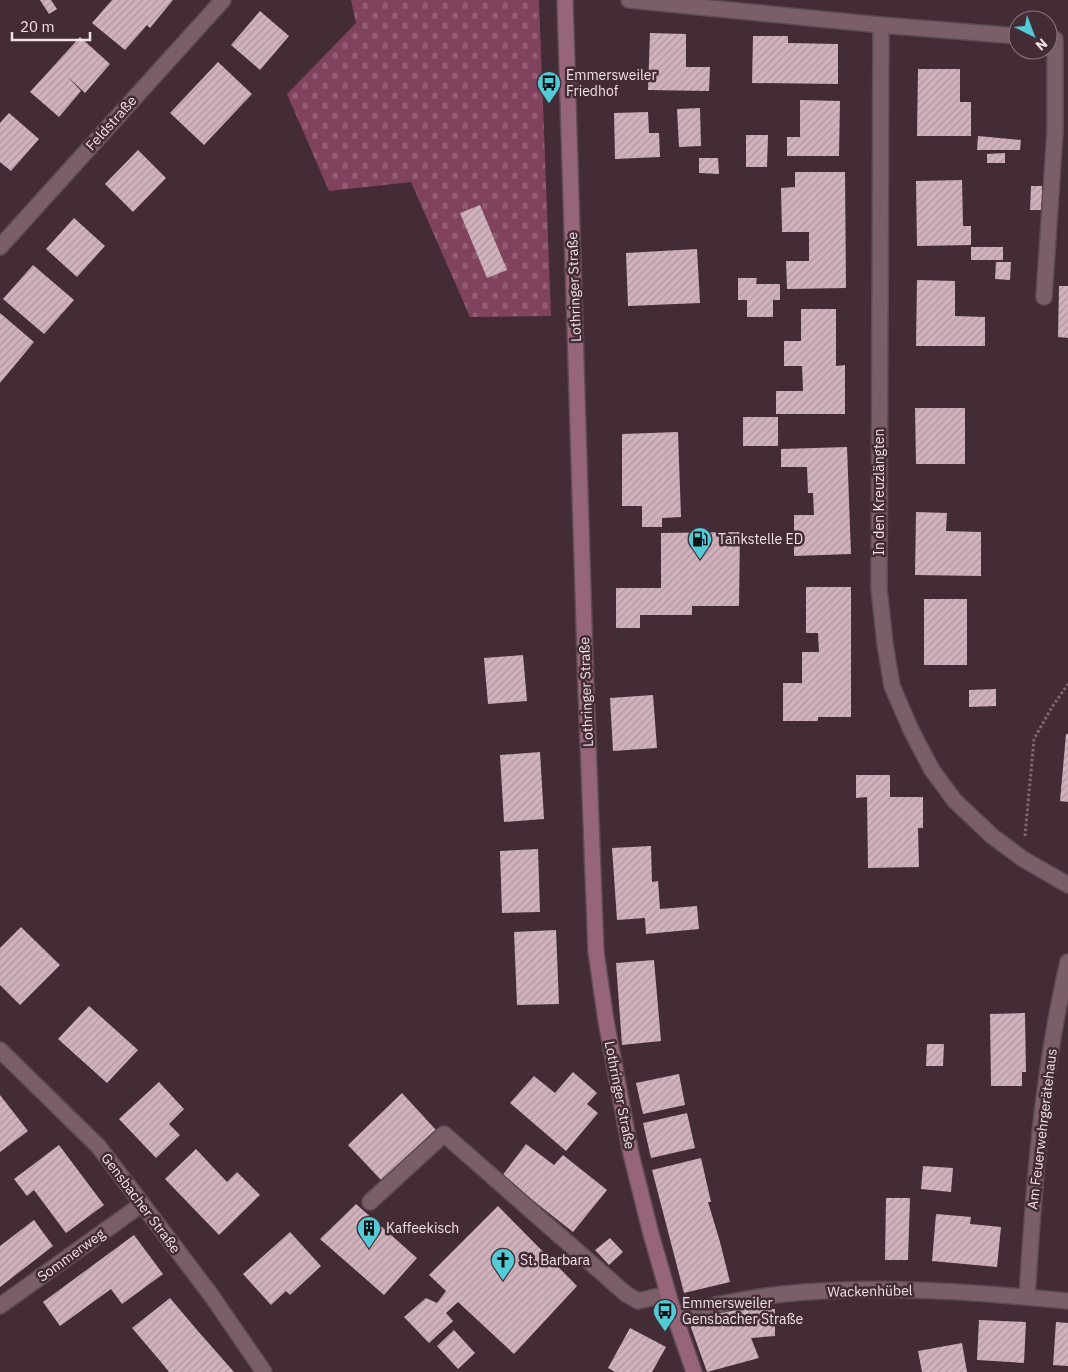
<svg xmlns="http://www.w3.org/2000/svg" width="1068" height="1372" viewBox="0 0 1068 1372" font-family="'IBM Plex Sans',sans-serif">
	<defs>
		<pattern id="cemetery-stones" width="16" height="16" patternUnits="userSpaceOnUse" patternTransform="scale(1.25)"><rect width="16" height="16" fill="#81425d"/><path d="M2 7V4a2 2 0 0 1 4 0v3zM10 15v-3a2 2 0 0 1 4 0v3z" fill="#935d74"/></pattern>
		<pattern id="building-hatch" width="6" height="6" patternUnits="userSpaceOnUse" patternTransform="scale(1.25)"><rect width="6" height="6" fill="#d0b1bc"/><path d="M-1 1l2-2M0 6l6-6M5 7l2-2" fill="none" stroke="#ae969e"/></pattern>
	</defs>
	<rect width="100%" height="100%" fill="#432c35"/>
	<path fill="url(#cemetery-stones)" d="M351,0H539L551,316L470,317L411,182L329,191L287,94L356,23Z"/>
	<path fill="url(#building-hatch)" d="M40,0H51L57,9L49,14Z
		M112,0H173L150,28L147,25L125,50L92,23Z
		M260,11L289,36L260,70L231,45Z
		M650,33L686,34V67H710L709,91L648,90Z
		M753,36H788V43L838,44V84L752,83Z
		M80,37L110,64L85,93L67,76L81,91L59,117L30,92Z
		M218,62L252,94L204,145L170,113Z
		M918,69H960V102H971V136H917Z
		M800,100L840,101L839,156H787V137H800Z
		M700,108L701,146L679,147L677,109Z
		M648,112L649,133H659L660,157L615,159L614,113Z
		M9,113L39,139L11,171L0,162V123Z
		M746,135H768L767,167H746Z
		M978,136L1021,140L1020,150H977Z
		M138,150L166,178L133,212L105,184Z
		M1005,153V163H987V154Z
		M699,158H718L719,174L699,173Z
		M795,172H845L846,288L787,289L786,261H809V232H782L781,188L795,187Z
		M962,180L963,226H971V245L917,246L916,181Z
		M1031,186H1042V210H1030Z
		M480,205L507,270L487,278L460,213Z
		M74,218L105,246L77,277L46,249Z
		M971,247H1003V260H971Z
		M697,249L700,303L628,306L626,253Z
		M996,262H1011L1010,280L995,279Z
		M33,265L74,300L44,334L3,299Z
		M738,278H757L756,284H780V300H773V317H747V300H738Z
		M917,280L955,281V316L985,317V346H916Z
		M1059,286H1068V338L1058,337Z
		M801,309H836V366L845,365V414H776V391H803L802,366H784V341H801Z
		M0,313L34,342L0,383Z
		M915,408H965V464H916Z
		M743,417H778V446H743Z
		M678,432L681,517L662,518V527H642V506H622V434Z
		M847,447L851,554L794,556V515H814L813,493H808L807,467H781V449Z
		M916,512L947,513L946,531L981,532V576L915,575Z
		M740,532L739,606H692V615H640V628H616V588H661V533Z
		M806,587H851V717H818V721H783V683H802V652H819L818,633H806Z
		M924,599H967V665H924Z
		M523,655L527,701L488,704L484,658Z
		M996,689V706L969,707V690Z
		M653,695L657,748L613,751L610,698Z
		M1066,734H1068V802L1060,801Z
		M540,752L544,819L504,822L500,755Z
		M856,775H890V797H923V828H918L919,867L868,868L867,797L856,798Z
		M651,846L652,882L658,881L660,909L697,906L699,929L646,934L645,918L617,920L612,848Z
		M538,849L540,912L502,913L500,851Z
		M21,927L60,965L20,1005L0,985V948Z
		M556,930L559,1004L517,1005L514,932Z
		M654,960L661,1041L622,1045L616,963Z
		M89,1006L138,1050L107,1083L58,1039Z
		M1025,1013L1026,1072H1022V1086H991L990,1014Z
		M927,1044H944L943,1066H926Z
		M573,1072L597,1093L587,1104L598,1113L566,1151L510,1103L534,1076L555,1093Z
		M679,1074L685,1105L643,1114L636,1083Z
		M159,1082L184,1109L169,1124L180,1135L156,1158L119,1119Z
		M402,1093L436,1130L382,1181L348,1145Z
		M0,1095L28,1131L0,1152Z
		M687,1113L695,1148L651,1158L643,1123Z
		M526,1144L554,1165L563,1155L607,1190L573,1232L502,1176Z
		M59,1145L104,1205L66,1233L34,1190L27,1196L14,1179Z
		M196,1149L227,1182L237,1172L260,1195L219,1235L165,1179Z
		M701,1158L711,1202H708L720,1242L730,1282L684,1293L652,1170Z
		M923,1166L953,1168L951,1192L921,1189Z
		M886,1198H910L908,1260H885Z
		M356,1204L417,1258L384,1295L320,1239Z
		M498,1206L577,1286L514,1354L458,1302L446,1313L453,1321L429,1343L404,1317L426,1298L437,1303L446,1291L429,1275Z
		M936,1214L971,1217L970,1224L1001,1227L997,1267L932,1261Z
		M34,1220L53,1246L0,1287V1246Z
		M290,1232L321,1266L290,1295L286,1291L271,1305L243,1274Z
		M134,1235L163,1274L122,1304L111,1289L60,1326L43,1302Z
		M610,1238L623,1252L609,1265L595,1250Z
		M170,1298L197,1330L234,1372H169L161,1362L132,1328Z
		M725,1308L775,1309V1336L751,1338L759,1358L707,1372L689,1322Z
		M979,1320L1026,1322L1024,1363L977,1360Z
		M1056,1322L1068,1323V1366L1053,1365Z
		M630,1328L666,1347L652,1372H615L608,1368Z
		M454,1330L475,1353L458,1369L437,1346Z
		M962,1343L967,1372H922L918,1351Z"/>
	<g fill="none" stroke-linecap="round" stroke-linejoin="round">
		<g stroke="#5d4a52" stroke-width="18">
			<path id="service" d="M370,1202L444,1134L626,1294L638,1301L668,1294"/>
		</g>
		<g stroke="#5d4a52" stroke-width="18">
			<path id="minor" d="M629,0L881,25L1018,36
				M881,25L879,588L885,644L892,686L911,730L932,770L955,801L992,836L1023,859L1068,885
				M0,247L223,0
				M1044,297L1055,132V39
				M0,1050L99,1147L211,1295L264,1372
				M1027,1297C1034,1185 1042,1073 1068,962
				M0,1306L142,1204
				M674,1314C710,1306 746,1298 783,1294C877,1284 974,1292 1068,1301"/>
		</g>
		<g stroke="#5d4a52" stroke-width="18">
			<path id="secondary" d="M565,0L586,690L596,952L606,1021L631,1154L651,1234L674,1314L694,1372"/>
		</g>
		<path stroke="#7f6b73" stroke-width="3" stroke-dasharray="2.5 2.5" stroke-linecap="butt" d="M1025,836L1034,739L1052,707L1068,684"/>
		<use href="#service" stroke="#7a5f69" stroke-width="15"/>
		<use href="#minor" stroke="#7a5f69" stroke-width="15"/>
		<use href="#secondary" stroke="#97657a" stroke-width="15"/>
	</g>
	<defs>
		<g id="bus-pin" transform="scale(1.25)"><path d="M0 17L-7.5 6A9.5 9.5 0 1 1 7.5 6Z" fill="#52cbd7" stroke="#432c35"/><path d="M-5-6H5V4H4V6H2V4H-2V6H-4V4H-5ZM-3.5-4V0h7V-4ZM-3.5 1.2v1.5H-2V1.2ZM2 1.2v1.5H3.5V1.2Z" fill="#111"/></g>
		<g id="fuel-pin" transform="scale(1.25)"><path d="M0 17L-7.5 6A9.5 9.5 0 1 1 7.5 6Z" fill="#52cbd7" stroke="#432c35"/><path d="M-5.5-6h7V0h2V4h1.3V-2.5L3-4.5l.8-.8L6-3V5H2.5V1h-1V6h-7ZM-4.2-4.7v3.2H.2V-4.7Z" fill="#111"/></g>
		<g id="building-pin" transform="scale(1.25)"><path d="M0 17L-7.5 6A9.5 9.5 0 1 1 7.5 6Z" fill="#52cbd7" stroke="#432c35"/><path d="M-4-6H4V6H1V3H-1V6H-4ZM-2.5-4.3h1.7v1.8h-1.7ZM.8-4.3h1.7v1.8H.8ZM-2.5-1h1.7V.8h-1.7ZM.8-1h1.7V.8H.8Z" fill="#111"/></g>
		<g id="church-pin" transform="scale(1.25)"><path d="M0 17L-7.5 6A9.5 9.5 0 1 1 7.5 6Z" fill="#52cbd7" stroke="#432c35"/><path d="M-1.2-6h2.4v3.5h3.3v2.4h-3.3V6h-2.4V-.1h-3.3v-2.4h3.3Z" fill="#111"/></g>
	</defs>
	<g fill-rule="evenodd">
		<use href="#bus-pin" x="549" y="83"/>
		<use href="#fuel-pin" x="700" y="539"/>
		<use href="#building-pin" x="369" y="1228"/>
		<use href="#church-pin" x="503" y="1260"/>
		<use href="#bus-pin" x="665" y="1311"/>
	</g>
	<g text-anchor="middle" stroke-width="5" stroke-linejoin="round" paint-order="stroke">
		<g font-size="14" fill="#f2e2e8" stroke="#432c35" text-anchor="start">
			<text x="566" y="80">Emmersweiler<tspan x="566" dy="16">Friedhof</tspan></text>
			<text x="718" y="544">Tankstelle ED</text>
			<text x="386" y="1233">Kaffeekisch</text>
			<text x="520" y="1265">St. Barbara</text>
			<text x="682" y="1308">Emmersweiler<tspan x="682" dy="16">Gensbacher Straße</tspan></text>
		</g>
		<g font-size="14" fill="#f2e2e8" stroke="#432c35">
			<text transform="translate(111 123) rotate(-48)" y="5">Feldstraße</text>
			<text transform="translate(574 287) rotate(-92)" y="5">Lothringer Straße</text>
			<text transform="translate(879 492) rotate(-90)" y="5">In den Kreuzlängten</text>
			<text transform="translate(586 692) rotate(-92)" y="5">Lothringer Straße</text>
			<text transform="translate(620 1095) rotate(79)" y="5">Lothringer Straße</text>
			<text transform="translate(1042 1129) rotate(-83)" y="5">Am Feuerwehrgerätehaus</text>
			<text transform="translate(141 1203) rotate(53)" y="5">Gensbacher Straße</text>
			<text transform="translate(71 1255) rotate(-36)" y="5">Sommerweg</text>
			<text transform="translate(870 1291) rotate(-1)" y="5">Wackenhübel</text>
		</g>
	</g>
	<g transform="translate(1033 35) rotate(138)"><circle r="24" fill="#432c35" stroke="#89757d"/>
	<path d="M0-4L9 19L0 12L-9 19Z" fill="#52cbd7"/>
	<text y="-8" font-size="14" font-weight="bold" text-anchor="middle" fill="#f2e2e8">N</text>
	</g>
	<path d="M12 32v8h78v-8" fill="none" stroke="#f2e2e8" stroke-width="2.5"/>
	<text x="20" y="32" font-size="15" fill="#f2e2e8" stroke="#432c35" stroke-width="4" paint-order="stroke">20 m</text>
</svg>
